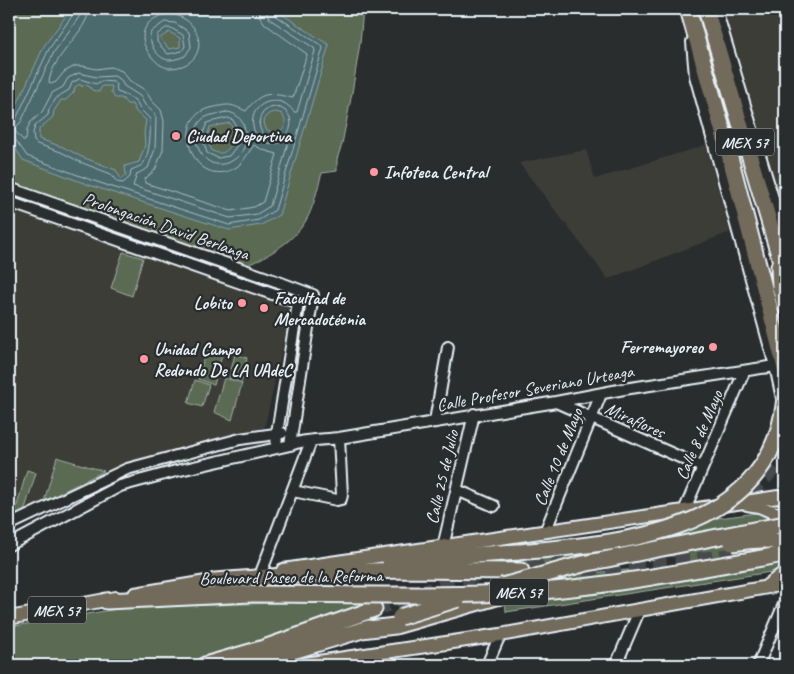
<svg xmlns="http://www.w3.org/2000/svg" width="794" height="674" viewBox="0 0 794 674" font-family="Caveat,sans-serif">
	<rect width="100%" height="100%" fill="#2a2d2e"/>
	<filter id="ink" filterUnits="userSpaceOnUse"><feTurbulence type="fractalNoise" baseFrequency=".02" numOctaves="2"/><feDisplacementMap in="SourceGraphic" scale="10" xChannelSelector="R" yChannelSelector="G"/><feConvolveMatrix kernelMatrix="1 2 1 2 8 2 1 2 1" color-interpolation-filters="sRGB"/></filter>
	<g filter="url(#ink)">
		<path fill="#3e3c39" d="M724,9H785V218L724,11Z
			M706,145L730,232L608,279L519,163L586,150L595,179Z
			M9,185L297,284L263,434L102,485L79,499L9,527Z"/>
		<path fill="#5a6b53" stroke="#a1aea6" d="M9,9H363L360,43L352,93L342,144L337,159V171L322,173C317,189 314,208 305,222C293,242 264,259 242,267L9,185Z
			M123,252L143,258L132,296L111,288Z
			M207,346L223,351L214,385L198,379Z
			M235,354L247,358L242,381L229,378Z
			M224,378L242,383L232,420L214,412Z
			M195,380L209,385L202,407L188,403Z
			M57,457L59,458L104,471L44,501Z
			M27,470L36,473L24,512L14,516Z
			M757,513L775,517L785,524V565L784,567L771,572L506,612L504,579L683,566L684,555L533,566L488,567L487,562L542,553L642,547L634,529Z
			M334,601L387,602L261,647L193,665H9V627L123,608Z"/>
		<path fill="#4c6b6e" stroke="#8aa1a5" fill-rule="evenodd" d="M71,9H274L329,45L279,215L261,225L229,230L89,185L23,160L9,139V122L44,46ZM169,32L180,38V47L169,49L160,38ZM80,84L82,87L84,84L90,87L92,90L99,92L102,86H112L111,92L115,98H122L127,104H132L136,112L146,120L144,133L145,145L139,162L125,166L126,175L121,179L116,170L82,157L63,147L39,139V129L53,117L54,111L61,100H66L74,92L75,87ZM276,112L282,114C288,124 285,129 275,134L266,129L264,123L265,117L270,113ZM230,123L234,131V142C226,151 224,156 212,151L207,138L210,127Z"/>
		<g fill="none" stroke-linecap="round" stroke-linejoin="round">
			<path stroke="#aabbc1" stroke-width="1" d="M81,9L79,17L54,52L21,122L15,128V131L23,140H26L27,130L30,123L42,112L52,93L63,87L68,78L79,73L96,77L114,76L120,79L124,86L140,96L145,105L154,113L156,118L155,149L148,168L137,174L133,186L230,218L257,214L270,206L288,143L285,141C250,156 239,103 274,101C283,101 289,105 294,112H297L315,51L314,48L271,20L267,15V9
				M89,9C88,32 51,56 49,83L51,84L56,82L64,72L75,66H83L96,69L111,67L122,71L130,81L145,90L152,101L161,110L164,121L163,150L155,170L145,179V183L231,211L254,207L263,202L277,154L263,150L254,145C249,151 245,160 238,166C234,169 229,171 224,172C188,179 173,116 210,108C230,104 228,103 246,111C262,90 270,93 293,98L307,54L265,24L260,17L259,9
				M171,14C207,20 210,68 169,68C161,67 156,62 151,56C134,36 146,15 171,14Z
				M165,22L175,23L189,32L191,47L185,56C180,58 174,60 169,60C157,59 147,42 151,32Z
				M166,28H171L183,35L185,46L182,51L168,54L157,42V35Z
				M80,79L96,84L101,81L114,82L116,85L117,92C124,94 129,97 135,100L140,109L150,119C151,130 150,155 143,164C140,167 135,168 131,170L130,177L123,183L117,182L111,174L80,162L61,152L37,144L34,141L33,133L35,126L48,115L49,109L57,97L69,90L72,83Z
				M259 123a16 16 0 1 1 32 0a16 16 0 1 1-32 0Z
				M226,112C242,112 248,131 245,144C242,158 225,168 212,163C197,157 188,129 204,118C210,114 220,114 226,112Z
				M228,118L233,120L238,130L239,143L229,156L218,158L207,153L202,136L207,123Z
				M9,123L16,119L49,49L74,13L75,9
				M9,137L15,139L27,156L91,180L229,225L259,220L275,210L323,48L322,46L275,15L273,9"/>
			<path stroke="#464a4c" stroke-width="15" stroke-dasharray="15 8" stroke-linecap="butt" d="M729,507L759,484L785,456
				M583,569L681,562L744,554
				M374,609L505,565L562,554"/>
			<g stroke="#e8f1f8" stroke-width="14">
				<path id="minor" d="M716,9L785,238
					M692,42L695,76L775,366L783,403
					M9,188L273,280L313,295L290,445
					M9,202L298,303L277,433L276,447
					M556,402L702,467
					M435,421L448,347
					M457,490L494,506
					M293,491L337,500L341,499L342,495L339,438
					M684,511L744,372
					M9,525L127,469L240,439L282,433
					M545,532L601,394
					M9,545L120,486L176,471L290,445C305,439 323,440 339,438L556,402L624,389L775,366
					M443,547L474,414
					M261,573L311,441
					M487,665L500,635
					M616,665L639,611
					M758,665L785,602"/>
			</g>
			<g stroke="#e8f1f8" stroke-width="16">
				<path id="major" d="M747,504L759,506L785,517
					M283,570L785,496
					M767,586L785,572
					M135,594L224,579
					M9,618L116,598
					M298,665L500,635L785,584"/>
			</g>
			<g stroke="#e8f1f8" stroke-width="19">
				<path id="highway" d="M688,9L726,142L785,368
					M706,9L785,275
					M779,266L780,287L785,306
					M390,561L518,552
					M215,581L338,572L406,570L521,571
					M106,601L251,594
					M361,630L395,626L500,596
					M205,665L261,649L374,609
					M246,665L369,628"/>
			</g>
			<use href="#minor" stroke="#2a2d2e" stroke-width="10"/>
			<use href="#major" stroke="#726b5a" stroke-width="12"/>
			<use href="#highway" stroke="#726b5a" stroke-width="15"/>
			<g stroke="#e8f1f8" stroke-width="19" stroke-linecap="butt">
				<path id="highway-bridge" d="M732,543C748,541 770,537 785,544
					M518,552C626,542 772,534 785,397
					M502,586L583,564L707,539L785,524
					M251,594C351,594 453,598 553,590C631,583 708,567 785,554
					M400,617L458,599"/>
			</g>
			<use href="#highway-bridge" stroke="#726b5a" stroke-width="15"/>
		</g>
	</g>
	<g fill="#ff9aa2" stroke="#2a2d2e" stroke-width="2">
		<circle cx="176" cy="136" r="5"/>
		<circle cx="374" cy="172" r="5"/>
		<circle cx="242" cy="303" r="5"/>
		<circle cx="264" cy="308" r="5"/>
		<circle cx="713" cy="347" r="5"/>
		<circle cx="144" cy="359" r="5"/>
	</g>
	<g text-anchor="middle" stroke-width="4.5" stroke-linejoin="round" paint-order="stroke">
		<g fill="#2a2d2e" stroke="#afb6bb" stroke-width="1">
			<rect x="716" y="128.5" width="58" height="27" rx="4"/>
			<rect x="490" y="578.5" width="58" height="27" rx="4"/>
			<rect x="28" y="596.5" width="58" height="27" rx="4"/>
		</g>
		<g font-size="16" font-weight="bold" fill="#e8f1f8">
			<text x="745" y="148">MEX 57</text>
			<text x="519" y="598">MEX 57</text>
			<text x="57" y="616">MEX 57</text>
		</g>
		<g font-size="18" font-weight="bold" fill="#e8f1f8" stroke="#2a2d2e" text-anchor="start">
			<text x="186" y="142">Ciudad Deportiva</text>
			<text x="384" y="178">Infoteca Central</text>
			<text x="274" y="304">Facultad de<tspan x="274" dy="21">Mercadotécnia</tspan></text>
			<text x="232" y="309" text-anchor="end">Lobito</text>
			<text x="703" y="353" text-anchor="end">Ferremayoreo</text>
			<text x="154" y="355">Unidad Campo<tspan x="154" dy="21">Redondo De LA UAdeC</tspan></text>
		</g>
		<g font-size="18" fill="#e8f1f8" stroke="#2a2d2e">
			<text transform="translate(166 226) rotate(19)" y="6">Prolongación David Berlanga</text>
			<text transform="translate(535 388) rotate(-10)" y="6">Calle Profesor Severiano Urteaga</text>
			<text transform="translate(635 420) rotate(24)" y="6">Miraflores</text>
			<text transform="translate(699 435) rotate(-67)" y="6">Calle 8 de Mayo</text>
			<text transform="translate(558 457) rotate(-68)" y="6">Calle 10 de Mayo</text>
			<text transform="translate(442 477) rotate(-77)" y="6">Calle 25 de Julio</text>
			<text transform="translate(291 577) rotate(-1)" y="6">Boulevard Paseo de la Reforma</text>
		</g>
	</g>
	<rect width="794" height="674" fill="none" stroke="#2a2d2e" stroke-width="30"/>
	<rect x="15" y="15" width="764" height="644" fill="none" stroke="#e8f1f8" stroke-width="2" filter="url(#ink)"/>
</svg>
